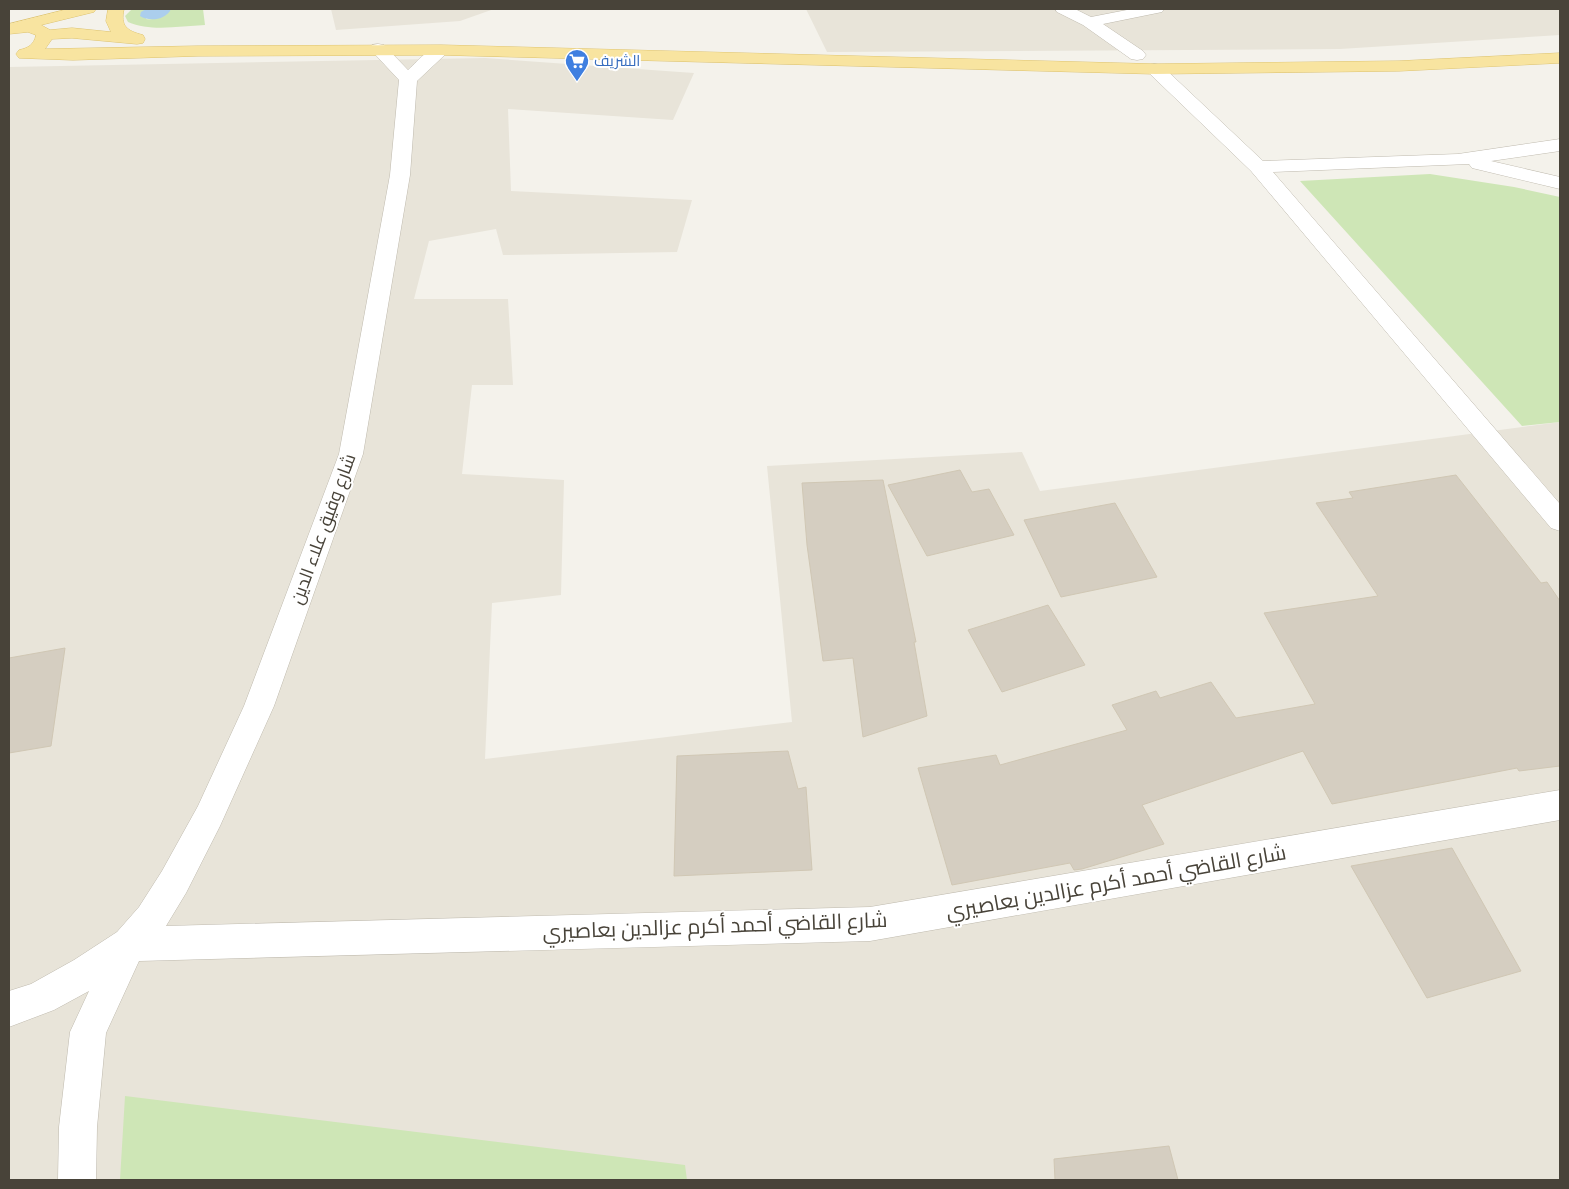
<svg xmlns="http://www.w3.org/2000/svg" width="1569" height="1189" viewBox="0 0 1569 1189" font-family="Cabin,Cairo,sans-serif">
	<rect width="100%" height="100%" fill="#f4f2eb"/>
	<path fill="#e8e4d9" d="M331,9H494L460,21L336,30Z
		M806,9H1560V35L1340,49L827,52Z
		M485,58L694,73L673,120L508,109L511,191L692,200L677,252L503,255L496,229L429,241L414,299H508L513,385H472L462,474L564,480L561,595L492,603L485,759L792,722L767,466L1022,452L1040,491L1560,422V1180H9V67Z"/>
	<path fill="#cee6b6" d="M132,9H146L144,10L146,19C156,20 165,17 170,9H203L205,25C180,26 151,32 128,22L125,16Z
		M1430,174L1514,187L1560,197V422L1522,426L1300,181Z
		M125,1096L685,1165L687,1180H120Z"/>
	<path fill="#abceed" d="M146,9H171C166,20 149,22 140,16L141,12Z"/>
	<path fill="#d5cec1" stroke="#d0c7b4" d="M960,470L972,492L989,489L1014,535L927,556L888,485Z
		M1456,475L1541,583L1547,582L1560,601V766L1519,771L1517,768L1332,804L1303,751L1142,805L1164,844L1082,869L1074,870L1070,863L952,885L918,768L996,755L1000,765L1127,730L1112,705L1156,691L1160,698L1211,682L1236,718L1315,704L1264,613L1378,596L1316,503L1353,498L1349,492Z
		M883,480L916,642H914L927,716L863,737L853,658L823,661L807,545L802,483Z
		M1115,503L1157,577L1061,597L1024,520Z
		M1048,605L1085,665L1002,692L968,630Z
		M65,648L51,746L9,753V658Z
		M788,751L798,789L806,787L812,870L674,876L677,756Z
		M1452,848L1521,971L1427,998L1351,866Z
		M1169,1146L1178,1180H1055L1054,1159Z"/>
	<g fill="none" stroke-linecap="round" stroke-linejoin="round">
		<g stroke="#bfbaae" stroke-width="1">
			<path id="minor" d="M1055,9H1075L1091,17L1132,9H1164L1162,12L1103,24L1143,51L1146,55L1143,59L1137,60L1131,59L1083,25L1057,12Z
				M378,44L384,45L408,70C419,60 432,43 447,46L450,50L417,81L410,175L363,454L274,706L220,826L186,893L166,926L870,907L1560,790V820L870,941L139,961L106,1033L97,1127L96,1180H58L59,1127L70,1032L89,991L54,1010L9,1027V991L31,984L74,960L117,932L139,907L162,871L198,806L244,706L339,454L390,175L399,80L370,49L372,45Z
				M1155,64L1161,65L1263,161L1458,154L1560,139V151L1491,161L1560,177V189L1472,168L1469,164L1273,172L1560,504V531L1551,528L1251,171L1149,73L1146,69L1149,65Z"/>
		</g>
		<g stroke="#ddc370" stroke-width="1">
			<path id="major" d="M68,9H96L94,12L41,25L50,30L72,28L111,32L106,21L108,9H124C120,26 127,31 143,35L145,39L143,43L137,44L72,38L52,39L45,49L198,46L441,45L1155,64L1399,61L1560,53V63L1399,71L1155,74L441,55L198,56L73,60L19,58L16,54L19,50C28,48 34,45 36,35L28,32L9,34V24Z"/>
		</g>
		<use href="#minor" fill="#fff" fill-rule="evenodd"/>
		<use href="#major" fill="#f8e4a0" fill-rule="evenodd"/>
	</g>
	<defs>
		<g id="supermarket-pin" transform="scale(1.25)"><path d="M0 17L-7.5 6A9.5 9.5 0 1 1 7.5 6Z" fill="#3f7fe0" stroke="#fff"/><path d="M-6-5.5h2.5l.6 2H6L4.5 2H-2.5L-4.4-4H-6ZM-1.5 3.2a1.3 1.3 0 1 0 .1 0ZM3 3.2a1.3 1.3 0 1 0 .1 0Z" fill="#fff"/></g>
	</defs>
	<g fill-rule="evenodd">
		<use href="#supermarket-pin" x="577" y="61"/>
	</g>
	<g text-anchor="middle" stroke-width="4" stroke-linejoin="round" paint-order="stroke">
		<g font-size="15" fill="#366cbe" stroke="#fff" text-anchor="start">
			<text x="594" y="66">الشريف</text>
		</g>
		<g font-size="18" fill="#484339" stroke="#fff">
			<text transform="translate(323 529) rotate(-70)" y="6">شارع وفيق علاء الدين</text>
		</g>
		<g font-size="21" fill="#484339" stroke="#fff">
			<text transform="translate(1116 882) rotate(-10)" y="7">شارع القاضي أحمد أكرم عزالدين بعاصيري</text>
			<text transform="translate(715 926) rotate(-2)" y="7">شارع القاضي أحمد أكرم عزالدين بعاصيري</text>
		</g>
	</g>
	<rect width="1569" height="1189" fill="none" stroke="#484339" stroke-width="20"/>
</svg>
